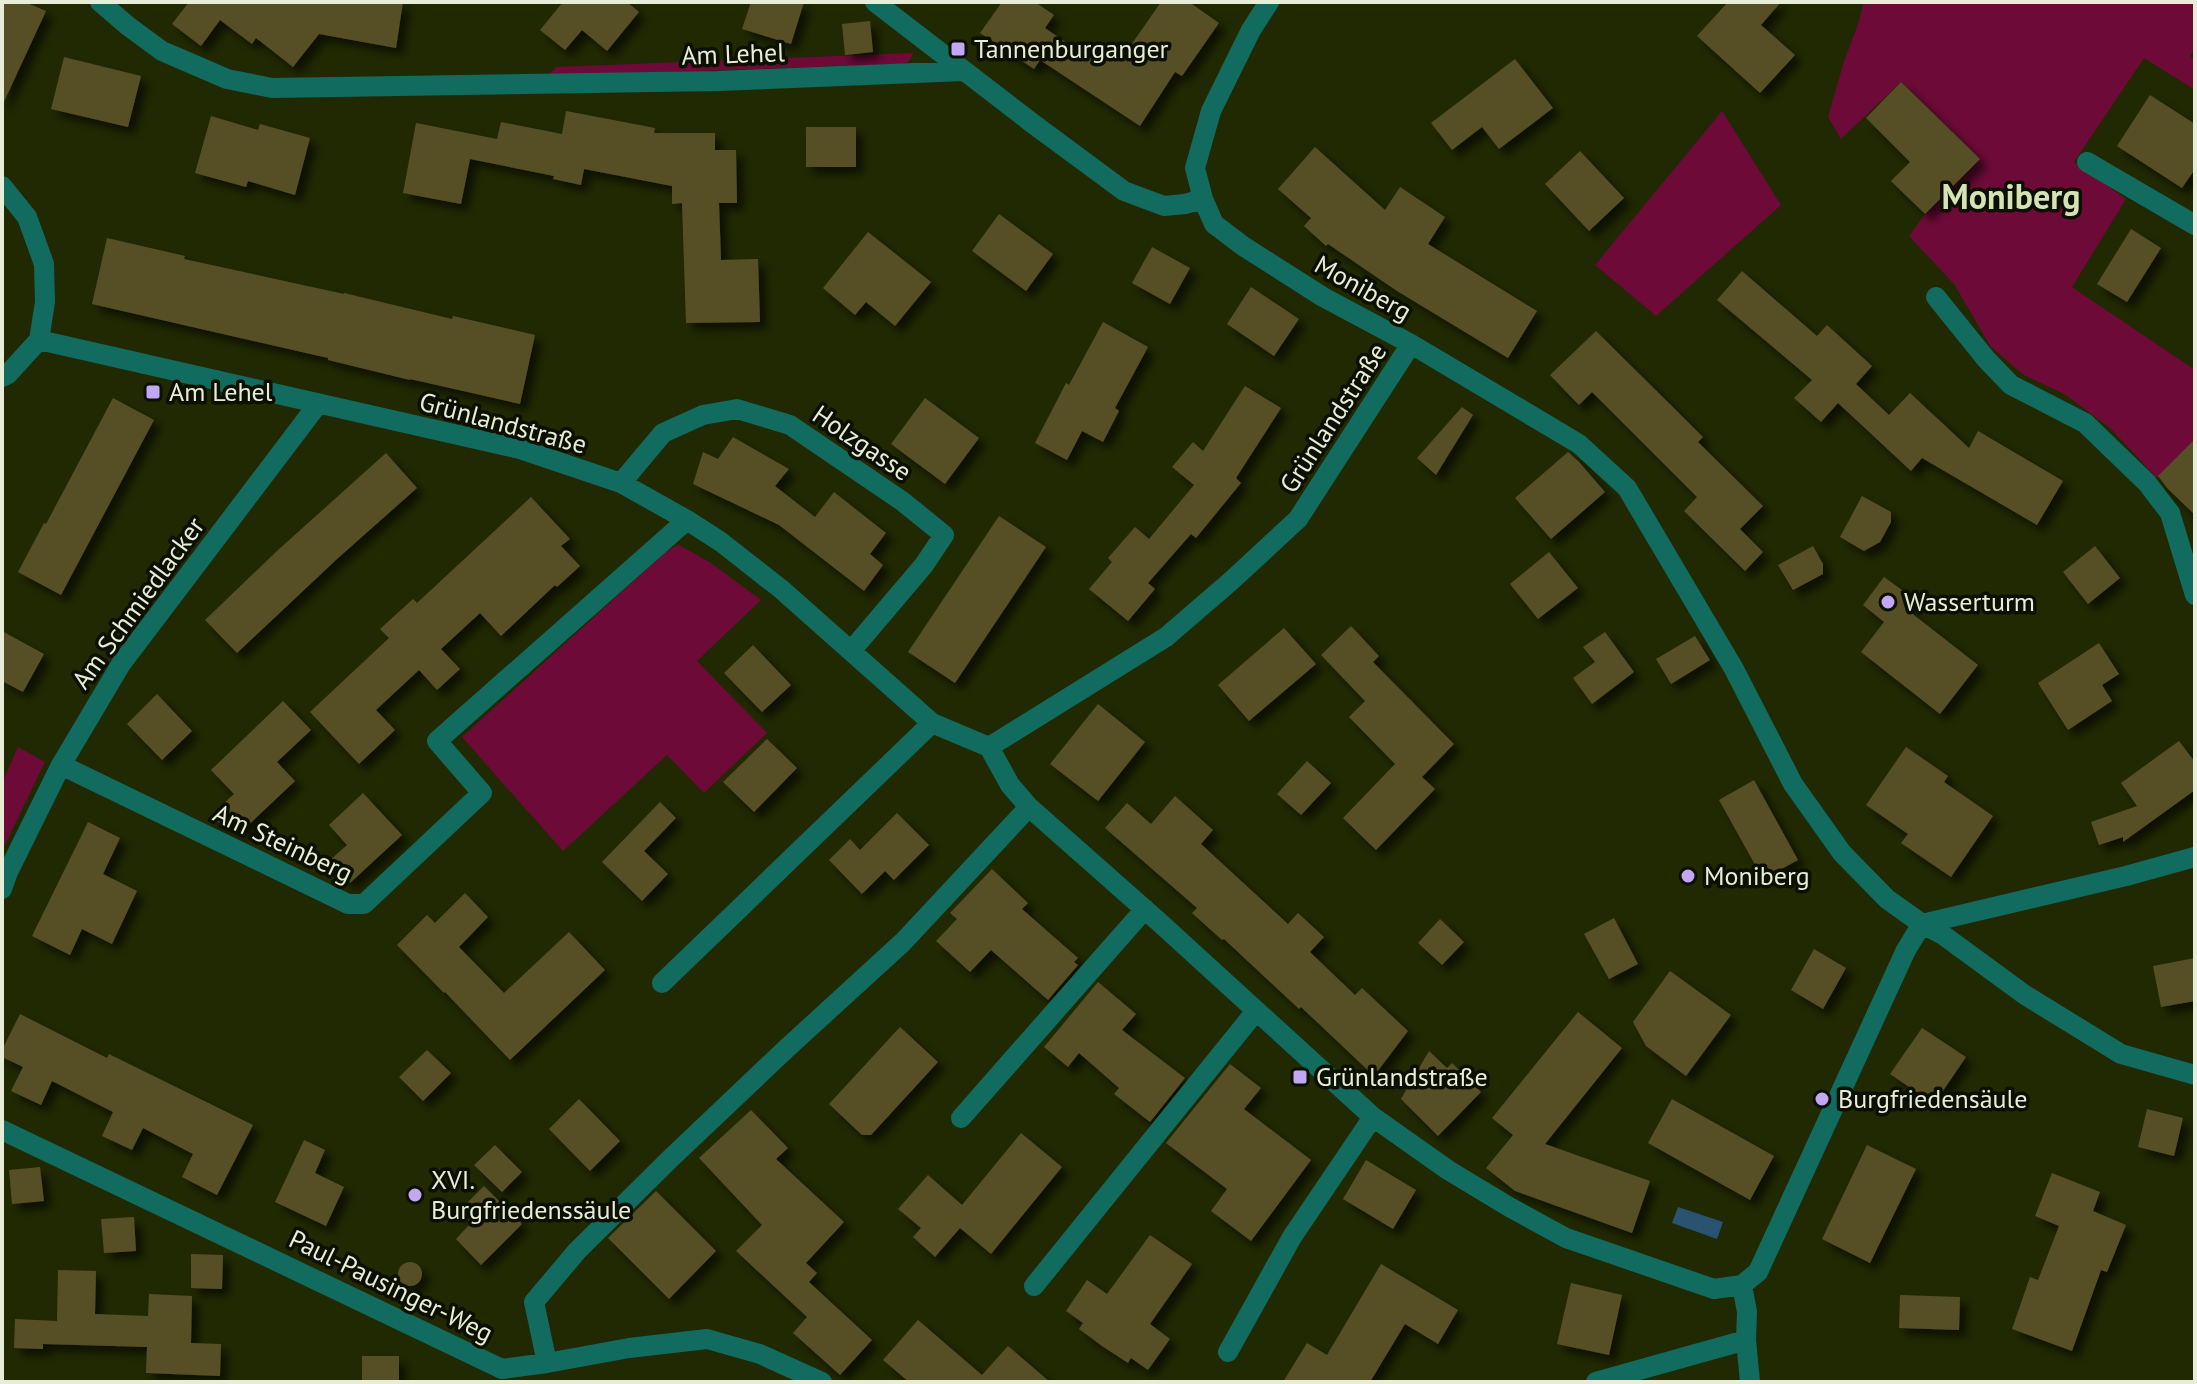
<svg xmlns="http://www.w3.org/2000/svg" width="2197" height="1384" viewBox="0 0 2197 1384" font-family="'PT Sans',sans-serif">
	<defs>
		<filter id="shadow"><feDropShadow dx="7" dy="7" stdDeviation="4" flood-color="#0009"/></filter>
	</defs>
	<rect width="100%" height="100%" fill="#212902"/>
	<path fill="#6d0a38" d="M1864,2H2195V49L2190,56L2195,60V90L2144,58L2074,162L2126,199L2072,287L2195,370V439L2157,478L2111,429L2066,395L2024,375L1991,347L1954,284L1909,236L1925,214L1980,159L1901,82L1841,139L1828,117L1844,61L1857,27Z
		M913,53C911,61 908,63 901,64L548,76L556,67Z
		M1722,111L1781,205L1656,316L1595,265Z
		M679,545L711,563L761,600L697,661L767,733L704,793L667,755L563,851L462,737L669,549Z
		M18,747L45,762L2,851V783Z"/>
	<path fill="#295370" d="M1678,1207L1723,1222L1717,1239L1672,1223Z"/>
	<path fill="#564f27" filter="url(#shadow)" d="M2,2H25L46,11L2,106Z
		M189,2H403L396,48L319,34L293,67L256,38L252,44L220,20L201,46L172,24Z
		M563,2H627L639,12L607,51L582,30L565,50L540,30Z
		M751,2H804L791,44L742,29Z
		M1002,2H1035L1054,15L1045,28L1090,59L1100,44L1122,58L1161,2H1189L1219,23L1182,76L1175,72L1140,126L1040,60L1034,69L980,33Z
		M1728,2H1781L1761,25L1795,55L1760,93L1697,36Z
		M870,21L873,52L845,55L842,24Z
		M64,57L141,76L128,127L51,109Z
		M1515,59L1553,108L1499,149L1482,127L1452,150L1431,123Z
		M1901,82L1980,159L1925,214L1891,181L1910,162L1866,118Z
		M2150,95L2195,124V169L2182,188L2117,146Z
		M566,111L655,128L654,133H715V150H736L737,203H719L721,260L758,259L760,322L686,323L682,203L672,204V186L584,169L581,185L553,179L554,176L470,159L461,204L403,193L416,123L497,139L501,122L562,134Z
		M211,116L258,130L260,124L310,138L295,195L248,181L246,187L195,173Z
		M806,127H856V167H806Z
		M1315,147L1385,210L1400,187L1445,217L1428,244L1537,311L1508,358L1397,291L1328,244L1326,246L1304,226L1311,218L1278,189Z
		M1580,151L1624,198L1589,231L1545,184Z
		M999,214L1053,254L1026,291L972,251Z
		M2131,229L2161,248L2127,302L2097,284Z
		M868,232L931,282L895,326L866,302L855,315L823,288Z
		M107,238L185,256L184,259L344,294V293L452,319L453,316L535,335L520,404L410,379V380L328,360V358L92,304Z
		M1152,247L1190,268L1170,304L1132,283Z
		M1742,271L1817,336L1827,325L1872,366L1856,384L1889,415L1910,393L1969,448L1978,431L2063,481L2037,525L1922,458L1911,471L1838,403L1821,422L1794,398L1812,380L1717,300Z
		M1251,287L1299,319L1274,356L1227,324Z
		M1103,322L1148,347L1115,408L1119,411L1103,442L1082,431L1067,460L1035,443L1066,383L1069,385Z
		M1596,331L1703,437L1698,442L1763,506L1740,529L1763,552L1745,571L1684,511L1697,497L1592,392L1579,405L1550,375Z
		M1245,386L1281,408L1236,478L1241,483L1196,538L1191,534L1148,583L1155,589L1128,621L1089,589L1112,562L1108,558L1135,527L1149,539L1194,485L1172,467L1193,442L1203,451Z
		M113,398L154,420L61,595L18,572L44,523L46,524Z
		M925,398L979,438L945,484L891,444Z
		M1462,407L1473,415L1436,475L1417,458Z
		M733,437L789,469L775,486L815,517L834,492L886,533L870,554L883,565L864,591L779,525L693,484L703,452L718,459Z
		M2195,439V515L2168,489L2158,476Z
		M1568,452L1579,462L1605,492L1551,539L1515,498Z
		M386,453L417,488L337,559L237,653L205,620L278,550Z
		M1862,496L1891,512V522L1880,542L1864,551L1840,537Z
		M531,497L570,539L561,546L580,566L557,587L555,585L501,636L480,613L441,649L460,669L437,690L419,670L376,710L395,730L359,764L310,712L389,638L380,629L413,599L417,603Z
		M999,516L1046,547L955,683L908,652Z
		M1813,546L1823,564V574L1793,590L1778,565Z
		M2095,546L2120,578L2088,604L2063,572Z
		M1549,552L1578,588L1538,619L1510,584Z
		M1884,577L1913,598L1905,608L1978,665L1940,714L1861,652L1884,622L1863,605Z
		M1351,626L1379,656L1373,662L1454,744L1422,777L1435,789L1376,850L1343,818L1395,764L1349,717L1365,701L1321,655Z
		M1284,628L1316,664L1249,721L1218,685Z
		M2,631L44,654L23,692L2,681Z
		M1605,632L1634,672L1592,704L1573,678L1595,662L1583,647Z
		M1695,636L1710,660L1671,684L1656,659Z
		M2099,643L2119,674L2102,685L2112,701L2068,730L2038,683Z
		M753,645L791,685L762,712L724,673Z
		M157,694L192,731L162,760L127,724Z
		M283,701L311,730L277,762L295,781L241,832L208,818L234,794L211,770Z
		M1098,704L1145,742L1098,801L1050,764Z
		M767,739L797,768L754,812L723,782Z
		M2179,741L2195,762V790L2123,842V837L2099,845L2091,822L2137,806L2121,783Z
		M1906,747L1948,776L1944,782L1993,816L1951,877L1901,843L1908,834L1866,805Z
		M1307,761L1331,783L1301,815L1277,794Z
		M1754,780L1798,860L1763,879L1719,800Z
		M363,793L402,835L350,883L329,861L347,845L329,825Z
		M1175,796L1213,830L1201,844L1288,924L1298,913L1324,937L1310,952L1355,995L1362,988L1408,1031L1374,1076L1301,1007L1299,1009L1224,939L1222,940L1192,913L1197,908L1105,828L1127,803L1151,824Z
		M660,802L676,818L644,851L668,874L642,901L602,862Z
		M897,813L929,845L894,880L885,871L862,894L829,860L850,839L860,850Z
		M88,822L120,838L103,874L137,891L112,944L82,929L70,955L32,936Z
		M992,869L1028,903L1022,909L1078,958L1074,962L1078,965L1048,1000L991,950L970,972L936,941L957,919L950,913Z
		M465,893L488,917L459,947L504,993L569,932L605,970L510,1060L445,992L444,993L397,945L427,915L435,923Z
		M1614,918L1638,964L1609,979L1584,934Z
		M1440,919L1464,942L1442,965L1418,943Z
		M1814,949L1846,968L1823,1009L1791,990Z
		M2195,958V1001L2161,1007L2153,966Z
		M1670,971L1731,1015L1686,1076L1646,1046L1633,1022Z
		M1098,982L1136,1014L1122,1030L1185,1078L1150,1122L1114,1094L1119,1088L1079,1053L1068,1067L1044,1047Z
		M1578,1012L1622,1048L1545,1144L1650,1181L1632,1233L1515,1191L1486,1168L1513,1135L1492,1118Z
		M20,1014L107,1058L109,1054L253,1125L217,1195L182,1177L193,1154L143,1128L132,1150L102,1136L113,1112L52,1081L41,1105L11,1091L23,1067L2,1057V1050Z
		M900,1027L938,1062L871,1135H862L829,1104Z
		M1922,1028L1966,1057L1934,1104L1890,1074Z
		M427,1050L451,1073L423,1101L399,1077Z
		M1429,1051L1447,1068L1452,1063L1481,1092L1438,1136L1401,1099Z
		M1230,1064L1261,1088L1244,1109L1311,1160L1251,1241L1211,1211L1227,1189L1166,1143Z
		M579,1099L620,1141L590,1171L549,1129Z
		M1672,1099L1774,1156L1750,1200L1648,1143Z
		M2147,1109L2183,1118L2174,1156L2138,1147Z
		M751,1110L788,1148L776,1159L844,1222L806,1263L817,1273L809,1282L872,1340L840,1375L793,1333L807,1317L736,1251L762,1225L699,1158Z
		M1021,1133L1062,1167L991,1254L960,1228L935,1257L913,1237L921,1228L898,1209L928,1175L962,1205Z
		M304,1140L325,1150L315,1173L344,1187L326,1226L275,1202Z
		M495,1145L522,1172L502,1192L474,1165Z
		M1867,1145L1916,1169L1870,1263L1822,1239Z
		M1366,1160L1416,1190L1393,1229L1343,1199Z
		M40,1167L44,1201L12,1204L9,1170Z
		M2052,1173L2100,1192L2093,1211L2126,1225L2107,1272L2101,1270L2072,1351L2012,1329L2030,1277L2038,1280L2059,1226L2035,1216Z
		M484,1186L522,1224L481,1265L456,1239L471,1223L459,1211Z
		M656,1191L716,1251L669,1299L608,1238Z
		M134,1217L136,1251L104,1253L101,1219Z
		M1150,1235L1192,1264L1150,1324L1170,1339L1148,1370L1131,1358L1128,1363L1102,1346L1079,1329L1083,1323L1066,1311L1087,1280L1107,1294Z
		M191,1254L223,1255L222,1289L191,1288Z
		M398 1274a12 12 0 1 1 24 0a12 12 0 1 1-24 0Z
		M1381,1264L1458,1310L1438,1344L1405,1324L1370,1382H1283L1307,1343L1327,1355Z
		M58,1270L96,1271L95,1314L148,1316L149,1294L192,1296L191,1343L221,1344L220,1376L146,1373L147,1347L43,1344V1349L14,1348L15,1319L57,1321Z
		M1571,1283L1622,1295L1609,1355L1557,1344Z
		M1900,1295L1960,1297L1959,1330L1899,1328Z
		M918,1320L982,1375L1008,1346L1050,1382H909L883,1360Z
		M362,1356H399V1382H362Z"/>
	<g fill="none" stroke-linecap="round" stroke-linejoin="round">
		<path stroke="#116c5f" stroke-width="20" d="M100,2L128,26L162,51L227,79L272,88L718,81L964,71
			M875,2L1032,123L1124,191L1164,206L1185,204L1203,199
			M1269,2L1251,30L1211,111L1195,168L1203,199L1214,224L1243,246L1323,297L1411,344L1579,444L1627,488L1734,669L1793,784L1842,853L1887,899L1922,924L1943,935L2025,995L2121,1054L2195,1075
			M2087,162L2195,225
			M2,186L27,217L44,264L45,302L39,340
			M1936,297L1986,359L2011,385L2085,423L2147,483L2170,513L2195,595
			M39,340L520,449L621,483L687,520L721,542L781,589L932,723L989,747L1010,785L1029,807L1158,921L1373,1117L1448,1170L1511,1208L1566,1238L1714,1289L1742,1285L1758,1272L1906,950L1922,924L2126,876L2195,857
			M2,377L8,374L39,340
			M621,483L663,433L703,415L737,409L790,425L902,501L944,535L924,565L851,651
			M989,747L1166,637L1231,581L1298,519L1411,344
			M61,765L348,904H364L482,793L437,741L687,520
			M2,889L8,872L61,765L121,664L318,404
			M662,983L932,723
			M961,1118L1145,909
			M2,1130L502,1369L547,1363L629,1348L707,1339L760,1354L822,1382
			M1742,1285L1747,1312L1746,1340L1750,1382
			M1034,1286L1256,1011
			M1228,1352L1292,1237L1373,1117
			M547,1363L534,1302L577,1251L671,1158L786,1049L903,942L1029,807
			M1596,1382L1746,1340"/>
	</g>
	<g fill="#c2a8f2" stroke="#0c1003" stroke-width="3">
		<rect x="950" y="41" width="16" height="16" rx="4"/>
		<rect x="145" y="384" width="16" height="16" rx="4"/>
		<circle cx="1888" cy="602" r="8"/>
		<circle cx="1688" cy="876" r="8"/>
		<rect x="1292" y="1069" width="16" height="16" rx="4"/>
		<circle cx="1822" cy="1099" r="8"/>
		<circle cx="415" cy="1195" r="8"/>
	</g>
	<g text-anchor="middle" stroke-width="7" stroke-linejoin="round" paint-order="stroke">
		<g font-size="26" fill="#e7edd7" stroke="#0c1003" text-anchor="start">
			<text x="974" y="58">Tannenburganger</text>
			<text x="169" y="401">Am Lehel</text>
			<text x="1904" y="611">Wasserturm</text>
			<text x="1704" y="885">Moniberg</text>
			<text x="1316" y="1086">Grünlandstraße</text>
			<text x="1838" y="1108">Burgfriedensäule</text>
			<text x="431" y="1189">XVI.<tspan x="431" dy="30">Burgfriedenssäule</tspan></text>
		</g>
		<g font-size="26" fill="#e7edd7" stroke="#0c1003">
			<text transform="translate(733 54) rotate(-2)" y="9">Am Lehel</text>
			<text transform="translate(1363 288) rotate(29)" y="9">Moniberg</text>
			<text transform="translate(1333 418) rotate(-57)" y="9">Grünlandstraße</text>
			<text transform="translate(503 423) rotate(15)" y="9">Grünlandstraße</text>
			<text transform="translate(862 443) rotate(34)" y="9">Holzgasse</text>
			<text transform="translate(138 603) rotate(-54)" y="9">Am Schmiedlacker</text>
			<text transform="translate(283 843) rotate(25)" y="9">Am Steinberg</text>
			<text transform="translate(391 1286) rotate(26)" y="9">Paul-Pausinger-Weg</text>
		</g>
		<g font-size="34" font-weight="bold" fill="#d6e2b6" stroke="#0c1003">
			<text x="2011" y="209">Moniberg</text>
		</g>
	</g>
	<rect width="2197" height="1384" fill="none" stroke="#e7edd7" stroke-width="8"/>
</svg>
